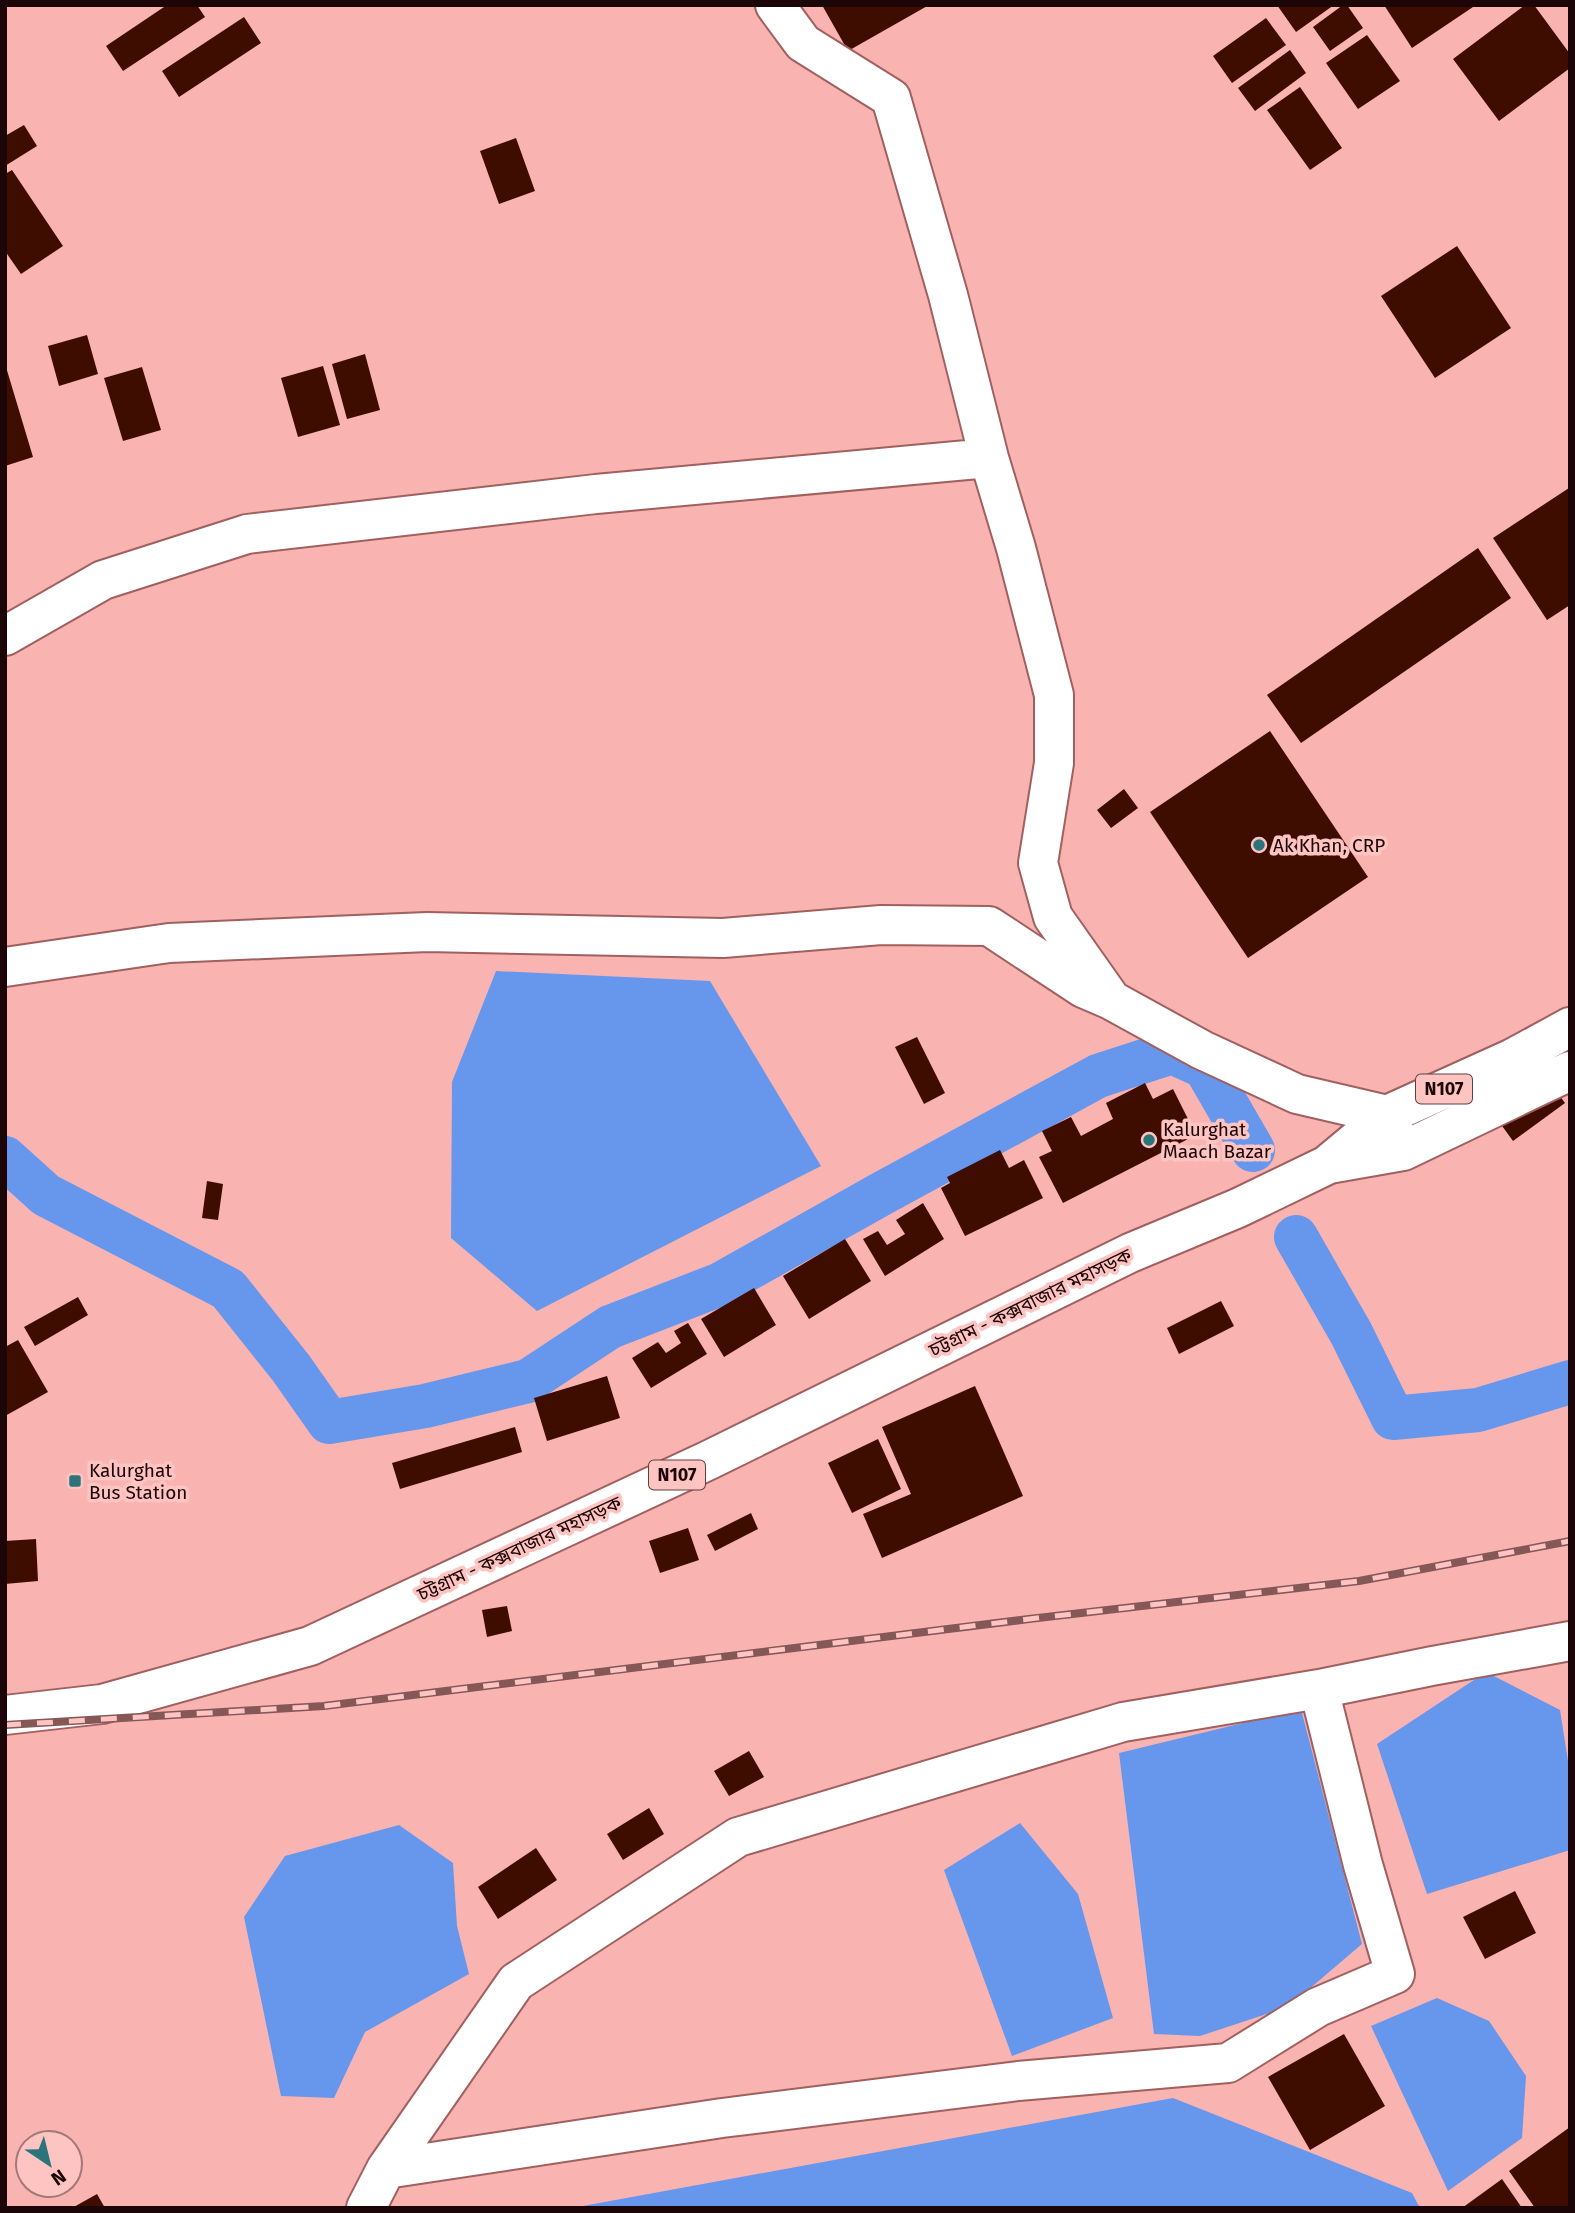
<svg xmlns="http://www.w3.org/2000/svg" width="1575" height="2213" viewBox="0 0 1575 2213" font-family="'Fira Sans','Noto Sans Bengali',sans-serif">
	<rect width="100%" height="100%" fill="#f9b3b1"/>
	<path fill="#6697ec" d="M496,971L710,981L821,1166L537,1311L451,1238L452,1082Z
		M1486,1672L1560,1710L1570,1774V1850L1427,1894L1377,1744Z
		M1301,1709L1362,1944L1288,2007L1200,2036L1154,2034L1119,1753Z
		M1020,1823L1078,1894L1113,2018L1012,2056L944,1870Z
		M399,1825L453,1863L457,1926L469,1974L365,2032L334,2098L281,2096L244,1917L285,1856Z
		M1437,1998L1489,2021L1526,2076L1522,2138L1448,2191L1371,2026Z
		M1173,2098L1412,2193L1420,2208H572Z"/>
	<g fill="none" stroke-linecap="round" stroke-linejoin="round">
		<path stroke="#6697ec" stroke-width="44" d="M5,1158L46,1195L228,1289L291,1368L329,1422L425,1406L528,1381L610,1327L721,1284L881,1194L1098,1076L1172,1052L1205,1067L1253,1150
			M1296,1237L1351,1333L1393,1418L1478,1410L1570,1382"/>
	</g>
	<path fill="#3f0d00" d="M167,5H197L205,17L123,71L106,46Z
		M822,5H929L848,51Z
		M1277,5H1334L1296,32Z
		M1343,5H1347L1363,28L1330,51L1313,27Z
		M1384,5H1476L1412,48Z
		M1525,5H1534L1570,54V68L1499,121L1453,59Z
		M244,17L261,43L179,97L162,71Z
		M1266,18L1286,45L1232,83L1213,56Z
		M1367,35L1400,81L1358,109L1326,63Z
		M1290,50L1306,73L1255,111L1238,88Z
		M1300,87L1342,148L1310,170L1267,110Z
		M24,125L37,146L5,166V136Z
		M516,138L535,191L499,204L480,151Z
		M12,170L63,246L21,274L5,251V174Z
		M1457,246L1511,328L1435,378L1381,296Z
		M87,335L98,374L59,386L48,346Z
		M365,354L380,410L347,419L332,364Z
		M323,366L340,425L298,437L281,378Z
		M6,367L33,457L5,466V368Z
		M142,367L161,430L123,441L104,378Z
		M1569,488L1570,605L1547,620L1493,538Z
		M1478,548L1511,598L1301,743L1267,695Z
		M1270,731L1368,877L1248,958L1150,812Z
		M1124,789L1138,808L1111,828L1097,810Z
		M917,1037L945,1093L924,1104L895,1047Z
		M1549,1081L1565,1103L1513,1141L1497,1119Z
		M1145,1083L1153,1099L1173,1089L1196,1135L1063,1203L1039,1157L1052,1151L1042,1131L1071,1117L1081,1136L1113,1119L1106,1103Z
		M1000,1150L1009,1168L1024,1160L1043,1198L965,1236L941,1188L950,1183L947,1177Z
		M207,1181L223,1184L218,1220L202,1218Z
		M923,1203L944,1239L885,1276L863,1239L878,1231L887,1245L905,1234L896,1220Z
		M845,1239L871,1281L809,1319L783,1276Z
		M754,1288L776,1325L724,1357L701,1319Z
		M78,1297L88,1315L35,1346L24,1327Z
		M1221,1301L1234,1326L1179,1354L1167,1328Z
		M688,1323L707,1354L651,1388L632,1358L658,1342L666,1353L681,1343L674,1331Z
		M18,1340L48,1392L5,1416V1347Z
		M607,1376L620,1418L547,1441L534,1398Z
		M975,1386L1023,1496L882,1558L863,1514L911,1494L882,1427Z
		M515,1427L522,1452L400,1489L392,1463Z
		M878,1439L901,1489L852,1513L828,1463Z
		M751,1513L758,1529L715,1551L707,1535Z
		M688,1528L699,1560L660,1573L649,1541Z
		M36,1539L38,1581L5,1584V1541Z
		M507,1606L512,1631L487,1637L482,1610Z
		M749,1751L764,1777L729,1796L714,1771Z
		M649,1808L664,1834L623,1860L607,1834Z
		M536,1848L557,1880L498,1919L478,1887Z
		M1515,1891L1536,1933L1485,1959L1463,1917Z
		M1344,2034L1385,2106L1310,2150L1268,2077Z
		M1570,2127V2208H1535L1509,2171Z
		M1502,2179L1522,2208H1462Z
		M97,2194L105,2208H72Z"/>
	<g fill="none" stroke-linecap="round" stroke-linejoin="round">
		<g stroke="#9f605f" stroke-width="42">
			<path id="minor" d="M775,5L803,43L891,98L948,295L989,458L1016,548L1054,695V763L1038,863L1053,917L1108,995
				M5,636L103,580L247,534L596,494L989,458
				M5,967L169,943L427,932L723,938L881,925L989,926L1083,988L1111,1000L1202,1050L1297,1094L1387,1115L1398,1140
				M386,2169L516,1982L738,1837L1123,1722L1319,1689
				M366,2208L386,2169L722,2118L1018,2081L1228,2063L1318,2007L1395,1974L1363,1865L1319,1689L1432,1666L1570,1641"/>
		</g>
		<g stroke="#9f605f" stroke-width="42">
			<path id="highway" d="M1329,1164L1403,1151L1570,1071
				M5,1715L102,1704L310,1646L709,1460L1130,1253L1238,1208L1327,1165L1387,1115L1513,1058L1570,1027"/>
		</g>
		<use href="#minor" stroke="#fff" stroke-width="38"/>
		<use href="#highway" stroke="#fff" stroke-width="38"/>
		<g stroke="#855757" stroke-width="8">
			<path id="rail" d="M5,1725L324,1706L1029,1619L1359,1581L1570,1541"/>
		</g>
		<use href="#rail" stroke="#fec4c2" stroke-width="5" stroke-dasharray="16" stroke-linecap="butt"/>
	</g>
	<g fill="#2b757a" stroke="#fec4c2" stroke-width="2.5">
		<circle cx="1259" cy="845" r="7"/>
		<circle cx="1149" cy="1140" r="7"/>
		<rect x="68" y="1474" width="14" height="14" rx="3.5"/>
	</g>
	<g text-anchor="middle" stroke-width="7" stroke-linejoin="round" paint-order="stroke">
		<g fill="#fec4c2" stroke="#603e3e" stroke-width="2">
			<rect x="1416" y="1074.5" width="56" height="29" rx="5"/>
			<rect x="649" y="1460.5" width="56" height="29" rx="5"/>
		</g>
		<g font-size="18" font-weight="bold" fill="#1c0506">
			<text x="1444" y="1095">N107</text>
			<text x="677" y="1481">N107</text>
		</g>
		<g font-size="19" fill="#1c0506" stroke="#fec4c2" text-anchor="start">
			<text x="1273" y="852">Ak Khan, CRP</text>
			<text x="1163" y="1136">Kalurghat<tspan x="1163" dy="22">Maach Bazar</tspan></text>
			<text x="89" y="1477">Kalurghat<tspan x="89" dy="22">Bus Station</tspan></text>
		</g>
		<g font-size="19" fill="#1c0506" stroke="#fec4c2">
			<text transform="translate(1030 1302) rotate(-26)" y="7">চট্টগ্রাম - কক্সবাজার মহাসড়ক</text>
			<text transform="translate(519 1548) rotate(-25)" y="7">চট্টগ্রাম - কক্সবাজার মহাসড়ক</text>
		</g>
	</g>
	<rect width="1575" height="2213" fill="none" stroke="#1c0506" stroke-width="14"/>
	<g transform="translate(49 2164) rotate(145)"><circle r="33" fill="#fec4c2" stroke="#a47877" stroke-width="2"/>
	<path d="M0-5L12 26L0 18L-12 26Z" fill="#2b757a"/>
	<text y="-10" font-size="19" font-weight="bold" text-anchor="middle" fill="#1c0506">N</text>
	</g>
</svg>
